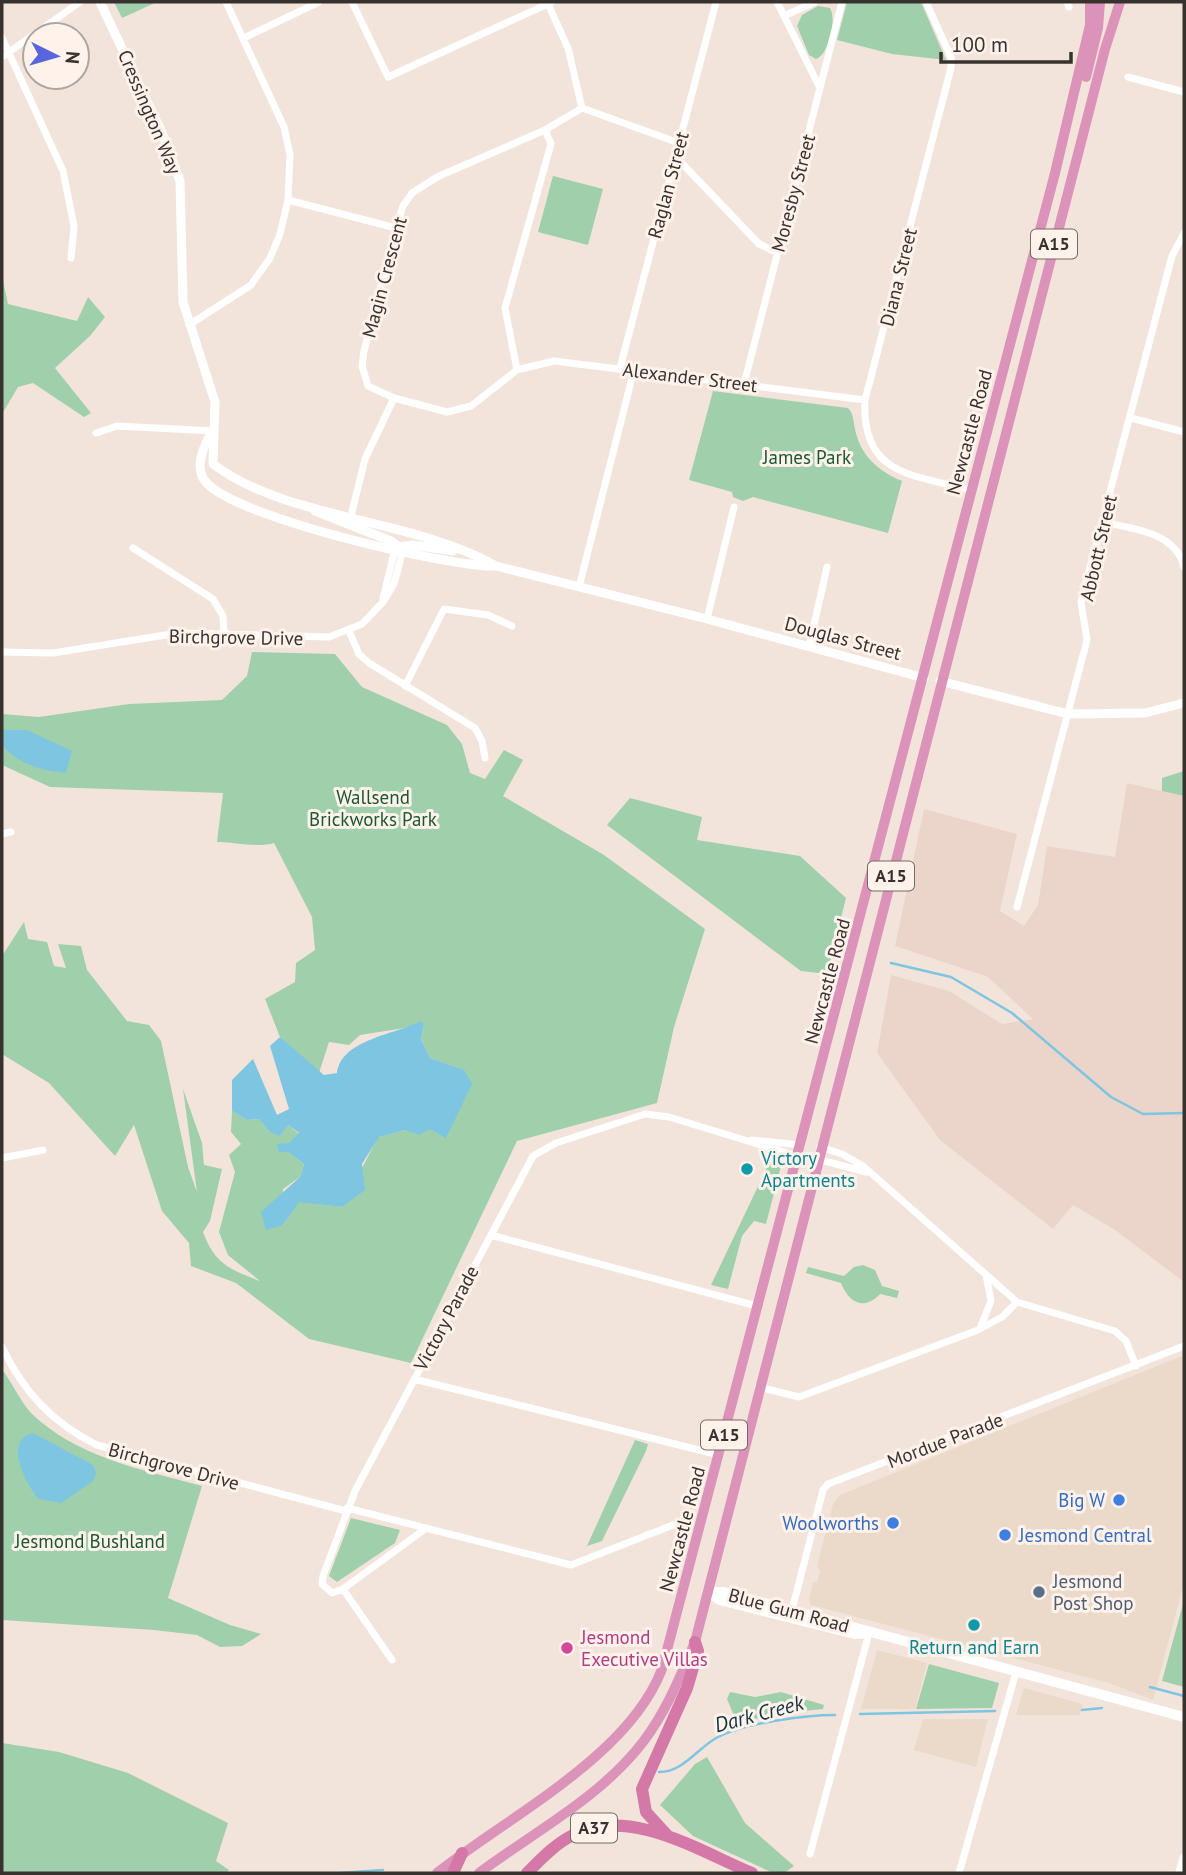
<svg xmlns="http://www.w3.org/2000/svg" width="1186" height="1875" viewBox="0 0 1186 1875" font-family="'PT Sans',sans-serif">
	<rect width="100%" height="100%" fill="#f3e4db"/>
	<path fill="#ebdac9" d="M1184,1355V1583L1153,1700L1109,1683L811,1605L809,1600L813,1582H817L820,1571L817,1566L833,1504L840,1495Z
		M877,1650L927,1663L915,1709H861Z
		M1024,1688L1083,1704L1080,1715H1016Z
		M923,1719H988L976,1767L914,1750Z"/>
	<path fill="#ebd5ca" d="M1127,783L1184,796V1282L1115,1230L1073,1205L1053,1229L940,1140L877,1053L891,975L949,991L1002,1024L1033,1019L988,977L895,946L924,809L1017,834L1000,911L1024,926L1038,905L1047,846L1115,857Z"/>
	<path fill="#a0cfac" d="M114,2H157L122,18Z
		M847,2H921L946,60L892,54L837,40Z
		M818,6L830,8C837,19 829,55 816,59L809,55L797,26L802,15Z
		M553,176L603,189L588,245L538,232Z
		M2,276L8,304L77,321L88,297L105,317L90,336L55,368L91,413L84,417L33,383L18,387L2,414Z
		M713,391L848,408C854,414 853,421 855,429C860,455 878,471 902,481L888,533L753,497L743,501L733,497L732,492L689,480Z
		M252,652L335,654L362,687L447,725L462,744L470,773L485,779L504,750L523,760L503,796L604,855L705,929L674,1027L657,1103L517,1141L411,1363L309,1339L236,1283L191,1266L189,1243L162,1211L134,1125L115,1156L49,1083L2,1054V956L24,922L28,939L47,942L54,966L66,968L58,944L81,946L87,970L127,1021L149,1025L161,1041L188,1167L197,1192L183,1089L202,1143L204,1165L222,1169L210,1221L203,1232C215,1264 229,1269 260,1281L228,1255L219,1232L235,1172L229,1155L241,1144L231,1132L232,1111L247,1120L259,1119L269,1131L288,1125L299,1134L289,1143L288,1152L304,1164L300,1177L283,1189V1225L299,1201L342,1207L378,1137L406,1130L463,1070L430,1058L421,1039L424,1025L360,1035L349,1045L329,1042L319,1073L280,1037L265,999L295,982L296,963L315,950L312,917L274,843C257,848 235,842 217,842L223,793L50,787L2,765V714L39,717L129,704L222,700L247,676Z
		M1184,771V796L1162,791V778Z
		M630,798L702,817L697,840L800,856L846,898L827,974L801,971L607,825Z
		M772,1157L781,1166L766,1224L754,1221L742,1236L728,1289L711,1285Z
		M863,1265L875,1270L882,1286L899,1291L897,1298L880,1294C864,1311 849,1303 841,1283L806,1273L808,1267L844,1276L854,1267Z
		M4,1372C13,1385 21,1402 31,1413C76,1457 143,1470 202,1486L168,1598L230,1625L261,1634L242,1646L220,1647L197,1635L154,1630L2,1620V1373Z
		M635,1440L648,1444L646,1451L602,1541L587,1546Z
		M351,1518L400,1530L395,1543L337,1582L329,1576Z
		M1184,1600V1687L1162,1681Z
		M929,1664L999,1683L992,1708L916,1709Z
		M730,1692L755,1697L781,1692L824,1705L823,1709L776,1714L741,1722L735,1718L727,1699Z
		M2,1743L59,1752L128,1773L228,1823L216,1861L229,1870L226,1873H2Z
		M707,1757L745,1823L794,1866L784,1873H773L693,1836L660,1805L695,1764Z"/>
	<path fill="#7dc5e0" d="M27,730L72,751L66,773C41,770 19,765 2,745L3,730Z
		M421,1021L424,1025L421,1039L430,1058L464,1070L472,1084L446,1138L430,1129L419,1135L406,1130L379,1137L362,1164L365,1190L342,1207L299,1202L283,1225L266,1230L261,1212L300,1177L304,1164L288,1152H279L277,1144L289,1143L299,1133L288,1125L279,1136L269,1131L259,1119L247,1120L232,1111V1080L253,1059L277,1115L289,1109L270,1046L280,1037L324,1075L337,1073C341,1039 398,1034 421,1021Z
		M33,1433L93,1465L96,1473L93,1481L61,1503L38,1499C27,1484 2,1441 33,1433Z"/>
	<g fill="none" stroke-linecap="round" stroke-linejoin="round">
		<path stroke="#7dc5e0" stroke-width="2.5" d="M891,963L951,977L1012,1013L1111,1097L1143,1114L1184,1113
			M1150,1687L1184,1696
			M1082,1710L1102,1708
			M860,1714L995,1711
			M659,1772C684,1772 697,1748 718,1737C745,1723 805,1715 835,1715
			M340,1873L383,1870"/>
		<path stroke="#fff" stroke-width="7" d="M352,2L388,77L552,2
			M547,2L568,48L582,108L679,143
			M777,2L820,88
			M926,2L951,57V68L865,400C861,475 912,475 972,490
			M1067,2L1069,7
			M784,16L815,2
			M2,38L63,171L74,226L71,258
			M244,38L319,2
			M2,57L80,2
			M1128,77L1184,92
			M582,108L545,130L437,177L412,193L403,206L396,228L364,351L362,366L368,386L394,398L447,412L471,406L517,370L554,361L865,400
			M676,157L759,244L778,253
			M288,200L396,228
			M189,325L251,285L270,258L280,234L288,200L290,155L284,127L226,2
			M620,368L716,2
			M517,370L505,308L551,144L545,130
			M744,384L842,2
			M1131,418L1184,432
			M96,433L117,426L213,431
			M351,516L365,459L394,398
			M1103,522C1133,529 1176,532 1184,567
			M133,548L213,599L223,616L224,634
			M579,587L634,370
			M383,598L395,549
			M707,619L734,507
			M349,631L359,654L369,663L475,728L482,741L485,758
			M809,647L827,567
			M2,652L53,653L178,633L329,637L362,624L383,602L394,584L403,550
			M405,686L444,609L488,615L512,626
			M2,834L11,832
			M1017,907L1087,640L1081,602L1172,256L1184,233
			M752,1140L801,1145
			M820,1147L842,1154L863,1166L1017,1302L1115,1331L1126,1341L1136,1366
			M2,1158L43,1150
			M817,1159L866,1172
			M491,1235L757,1306
			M981,1326L991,1301L986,1275
			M2,1347C23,1391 52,1423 97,1445L346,1511
			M414,1379L719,1455
			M758,1387L799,1397L978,1330L1002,1317L1017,1302
			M347,1508L571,1565L673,1525
			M343,1589L425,1529
			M792,1610L823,1490L828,1484L1184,1346
			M392,1660L343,1589L332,1593L322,1584L323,1576L355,1491L533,1156L556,1143L645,1114L669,1117L797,1156
			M810,1854L869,1633
			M959,1873L1016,1672"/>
		<path stroke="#fff" stroke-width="9" d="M100,2L163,135L180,181L183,302L215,402L213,464C285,519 413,519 494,565
			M213,431C204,444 194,467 205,481C232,517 447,567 496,566L707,619L924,678
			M315,511L391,541L401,548
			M398,547L413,545L453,551
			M940,681L1068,714L1145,713L1184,703
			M1180,1873L1184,1858"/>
		<path stroke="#fff" stroke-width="10" d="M708,1592H724L1184,1717
			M708,1592L720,1600L855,1634L868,1633"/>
		<path stroke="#dc93ba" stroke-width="10" d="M1086,77L1098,28L1100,2
			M437,1873C509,1816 629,1756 662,1669L1055,173L1090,25V2
			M479,1873C534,1832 600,1798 643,1742C666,1712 680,1677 695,1642L1105,49L1120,2"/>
		<path stroke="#d478a8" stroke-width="12" d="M667,1835L646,1812L642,1789L687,1688L698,1651L695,1642
			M453,1873L462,1853
			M527,1873C541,1859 555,1844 573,1835C630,1806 699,1851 752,1873"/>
	</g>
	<g fill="#0f9aa8" stroke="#fef2eb" stroke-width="2.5">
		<circle cx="747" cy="1169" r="7"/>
		<circle cx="974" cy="1625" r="7"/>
	</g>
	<g fill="#3f7fe0" stroke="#fef2eb" stroke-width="2.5">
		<circle cx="1119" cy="1500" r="7"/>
		<circle cx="893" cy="1523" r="7"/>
		<circle cx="1005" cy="1535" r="7"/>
	</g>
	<circle fill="#5c6f8a" stroke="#fef2eb" stroke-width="2.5" cx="1039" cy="1592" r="7"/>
	<circle fill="#d1479c" stroke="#fef2eb" stroke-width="2.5" cx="567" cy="1648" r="7"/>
	<g text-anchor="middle" stroke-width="6" stroke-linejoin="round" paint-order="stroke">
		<g fill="#fef2eb" stroke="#736c67" stroke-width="2">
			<rect x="1031" y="229.5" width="46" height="29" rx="5"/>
			<rect x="868" y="861.5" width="46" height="29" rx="5"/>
			<rect x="701" y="1420.5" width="46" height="29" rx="5"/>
			<rect x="571" y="1813.5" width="46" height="29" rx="5"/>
		</g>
		<g font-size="18" font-weight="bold" fill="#38322f">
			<text x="1054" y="250">A15</text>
			<text x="891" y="882">A15</text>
			<text x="724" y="1441">A15</text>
			<text x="594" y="1834">A37</text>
		</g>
		<g font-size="19" fill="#38322f" stroke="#fef2eb">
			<text transform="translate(150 112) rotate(67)" y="7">Cressington Way</text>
			<text transform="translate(668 185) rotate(-75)" y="7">Raglan Street</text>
			<text transform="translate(793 193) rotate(-75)" y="7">Moresby Street</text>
			<text transform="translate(384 277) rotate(-75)" y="7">Magin Crescent</text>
			<text transform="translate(898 277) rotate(-76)" y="7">Diana Street</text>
			<text transform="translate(690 377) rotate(7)" y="7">Alexander Street</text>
			<text transform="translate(969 432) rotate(-75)" y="7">Newcastle Road</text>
			<text transform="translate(1098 548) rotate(-77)" y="7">Abbott Street</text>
			<text transform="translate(236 637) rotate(1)" y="7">Birchgrove Drive</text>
			<text transform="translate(843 638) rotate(15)" y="7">Douglas Street</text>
			<text transform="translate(827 981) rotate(-75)" y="7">Newcastle Road</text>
			<text transform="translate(446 1318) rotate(-62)" y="7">Victory Parade</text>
			<text transform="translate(945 1440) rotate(-21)" y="7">Mordue Parade</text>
			<text transform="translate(174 1466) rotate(15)" y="7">Birchgrove Drive</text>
			<text transform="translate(682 1529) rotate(-75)" y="7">Newcastle Road</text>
			<text transform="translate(789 1610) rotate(15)" y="7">Blue Gum Road</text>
		</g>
		<g font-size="19" fill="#1a5730" stroke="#fef2eb">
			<text x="807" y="464">James Park</text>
			<text x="373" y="804">Wallsend<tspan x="373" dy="22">Brickworks Park</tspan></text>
			<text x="90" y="1548">Jesmond Bushland</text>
		</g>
		<g font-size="19" fill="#0d838f" stroke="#fef2eb" text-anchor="start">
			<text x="761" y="1165">Victory<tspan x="761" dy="22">Apartments</tspan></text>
			<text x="974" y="1654" text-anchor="middle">Return and Earn</text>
		</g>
		<g font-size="19" fill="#366cbe" stroke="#fef2eb" text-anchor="end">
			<text x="1105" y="1507">Big W</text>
			<text x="879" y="1530">Woolworths</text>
			<text x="1019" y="1542" text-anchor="start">Jesmond Central</text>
		</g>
		<g font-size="19" fill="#4e5e75" stroke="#fef2eb" text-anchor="start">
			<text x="1053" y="1588">Jesmond<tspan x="1053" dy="22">Post Shop</tspan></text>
		</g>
		<g font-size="19" fill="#b23c85" stroke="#fef2eb" text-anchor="start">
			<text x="581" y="1644">Jesmond<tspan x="581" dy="22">Executive Villas</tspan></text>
		</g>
		<g font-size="21" font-style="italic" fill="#11343f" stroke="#fef2eb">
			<text transform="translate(759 1714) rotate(-15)" y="7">Dark Creek</text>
		</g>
	</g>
	<rect width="1186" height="1875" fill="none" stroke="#38322f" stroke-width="7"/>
	<g transform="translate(56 56) rotate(95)"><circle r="33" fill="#fef2eb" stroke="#afa5a0" stroke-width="2"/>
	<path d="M0-5L12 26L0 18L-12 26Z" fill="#5766dc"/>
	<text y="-10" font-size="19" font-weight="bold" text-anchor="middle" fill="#38322f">N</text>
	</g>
	<path d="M941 52v10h130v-10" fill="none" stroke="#38322f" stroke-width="3.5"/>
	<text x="951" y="52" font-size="21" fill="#38322f" stroke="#fef2eb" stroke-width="5" paint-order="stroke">100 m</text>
</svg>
